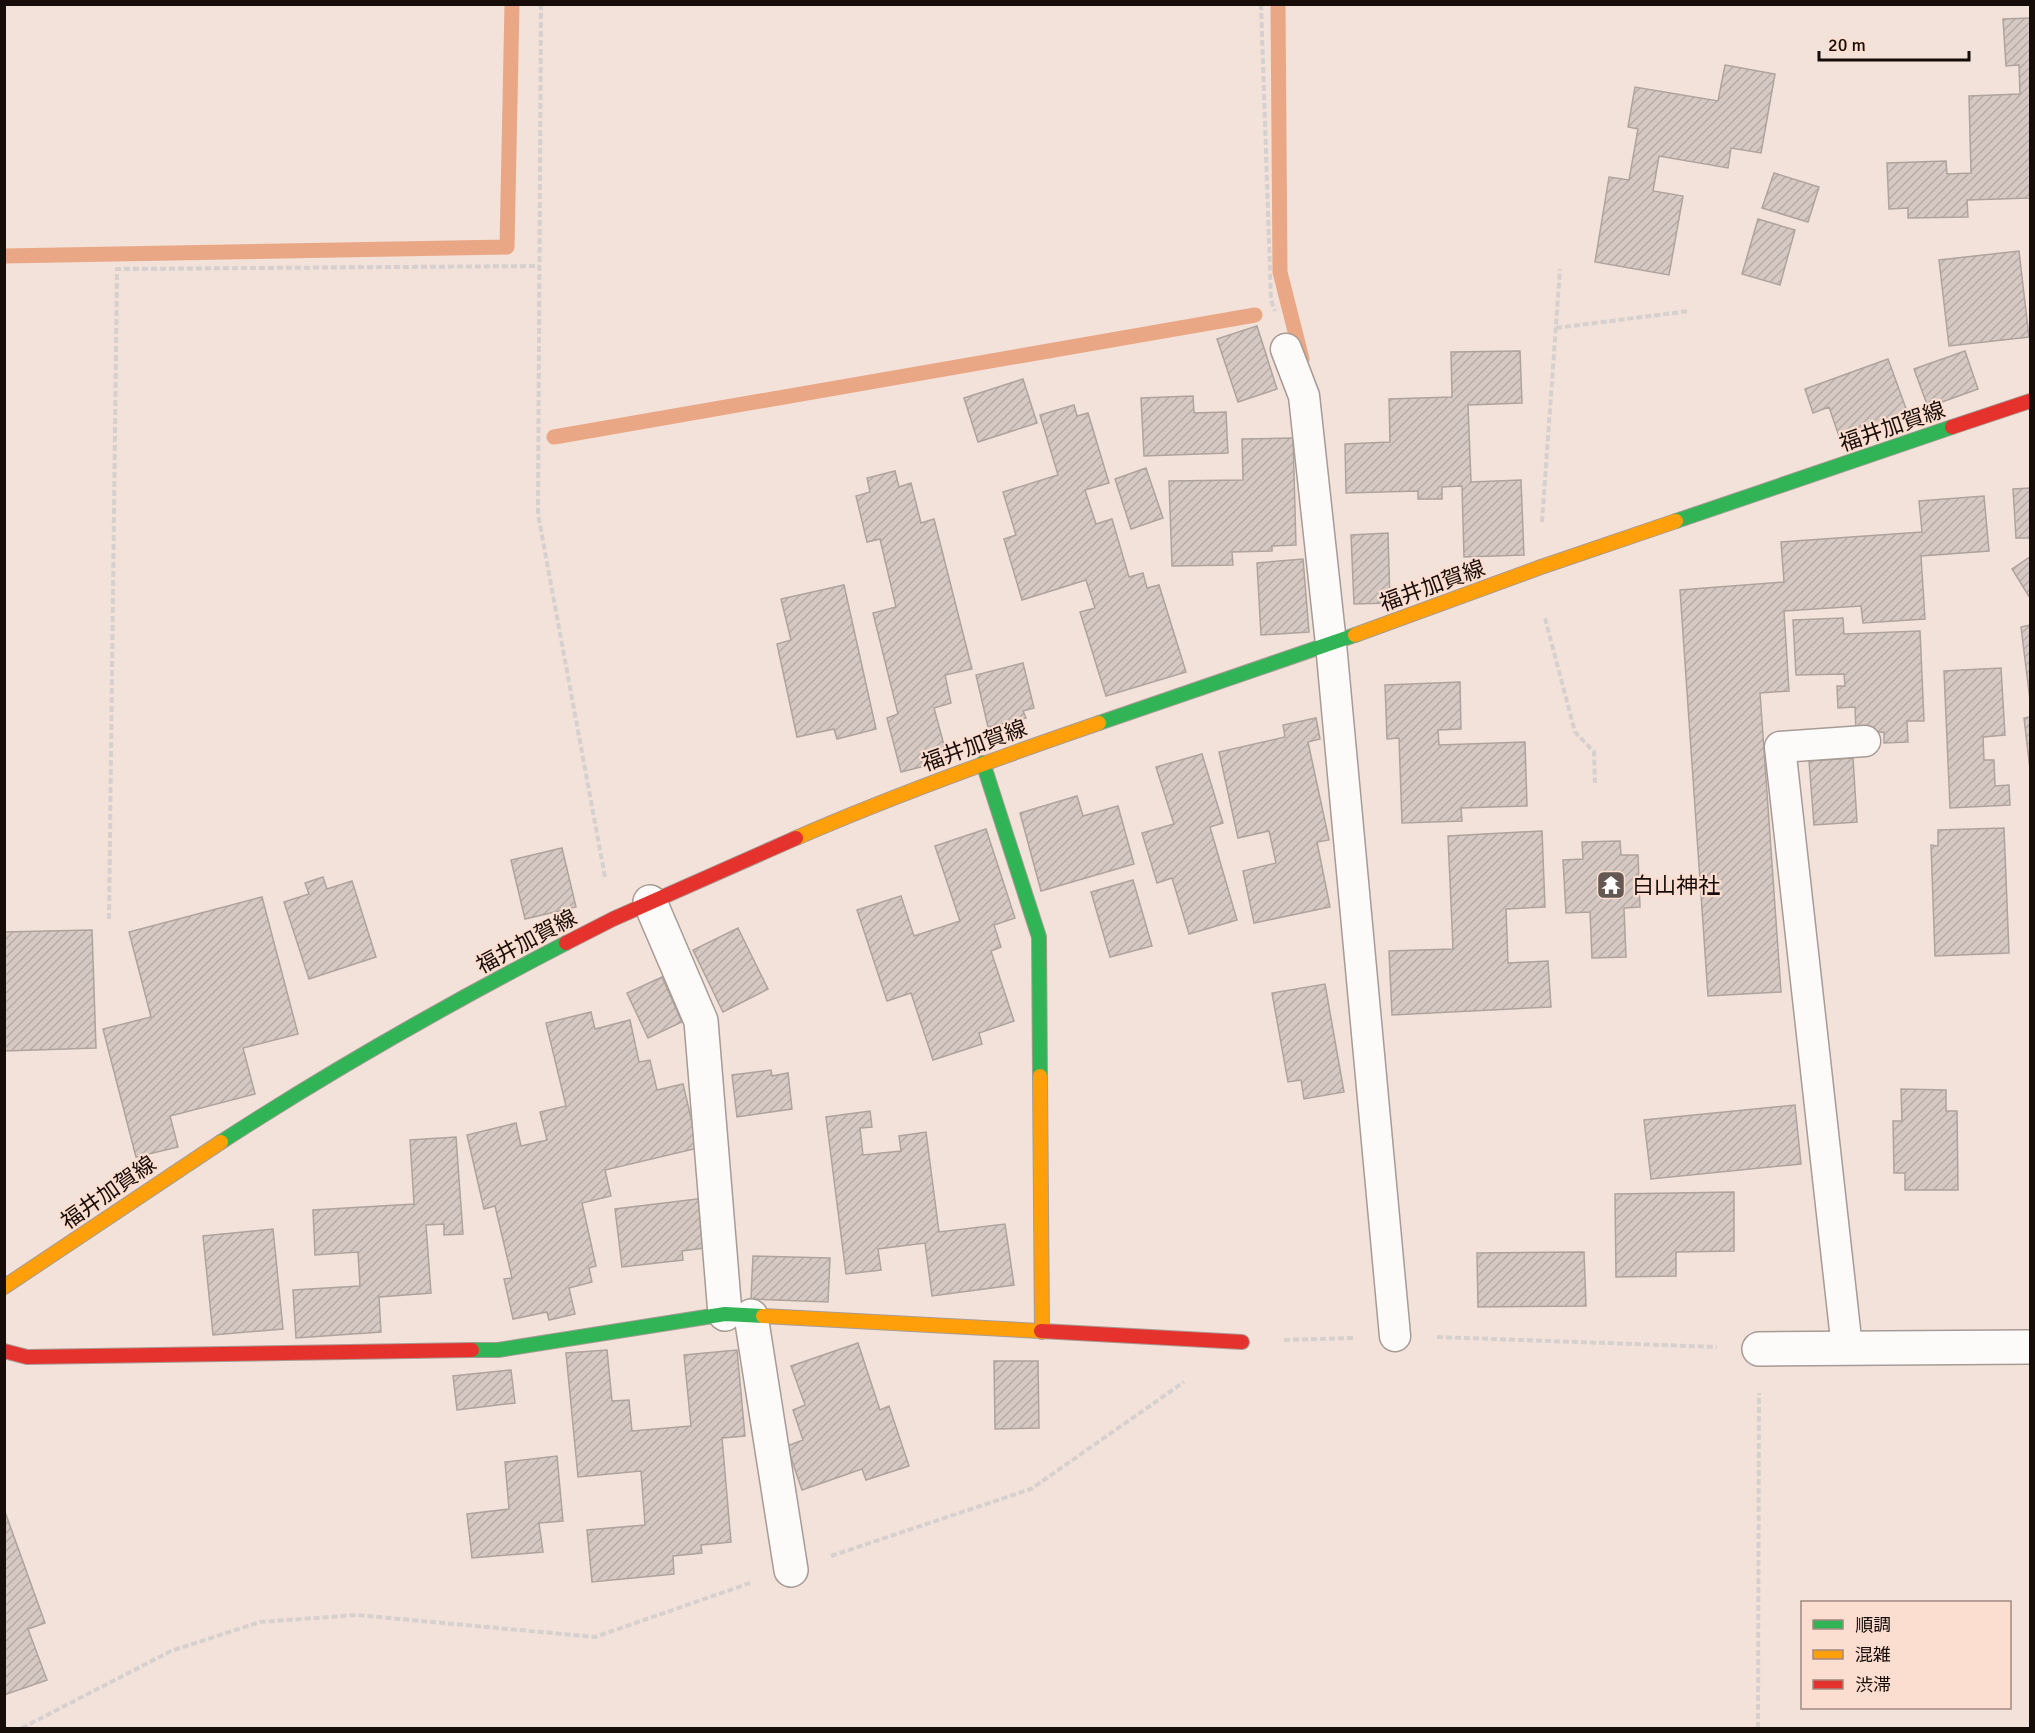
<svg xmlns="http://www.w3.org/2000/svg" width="2035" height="1733" viewBox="0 0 2035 1733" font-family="Signika,'Noto Sans JP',sans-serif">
	<defs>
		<pattern id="building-hatch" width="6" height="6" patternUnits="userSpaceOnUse" patternTransform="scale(1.5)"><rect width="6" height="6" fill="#d6c9c3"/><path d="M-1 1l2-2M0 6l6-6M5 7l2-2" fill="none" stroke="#b7aba6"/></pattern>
	</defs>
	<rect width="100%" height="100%" fill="#f2e2da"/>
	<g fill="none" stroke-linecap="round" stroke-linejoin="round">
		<path stroke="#eaa786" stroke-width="15" d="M1278,4L1280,272L1302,359
			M4,256L507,247L512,4
			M554,437L1255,315"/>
	</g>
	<path fill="url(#building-hatch)" stroke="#afa39e" stroke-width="1.5" d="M2030,18V198L1967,200L1968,217L1908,218V208L1889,209L1887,163L1946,161L1947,174L1971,173L1969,96L2020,94L2019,65L2006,66L2003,19Z
		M1725,65L1775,74L1761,153L1731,148L1728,168L1659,156L1653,191L1683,196L1669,275L1595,262L1609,177L1629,180L1638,129L1628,127L1635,87L1718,101Z
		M1774,173L1819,187L1808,222L1762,208Z
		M1758,219L1795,230L1780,285L1742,274Z
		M2019,251L2029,337L1949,346L1939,260Z
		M1257,326L1277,389L1238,402L1217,339Z
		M1520,351L1522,403L1468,405L1471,482L1521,480L1524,555L1464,557L1462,486L1442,487V499H1418V491L1346,493L1345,444L1390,442L1389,399L1452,397L1451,352Z
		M1965,351L1978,389L1928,407L1914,369Z
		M1888,359L1908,414L1840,439L1829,407L1813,413L1805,389Z
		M1023,379L1037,423L978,442L964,398Z
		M1193,396L1194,413L1226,412L1228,453L1144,456L1141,398Z
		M1074,405L1077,416L1088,413L1109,483L1085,490L1096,524L1112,519L1129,577L1143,573L1147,588L1159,585L1186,672L1106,696L1080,612L1095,608L1086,580L1022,600L1004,539L1016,535L1003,492L1058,475L1040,415Z
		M1293,438L1296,545L1272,546V551L1232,552L1233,565L1172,566L1169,481L1243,480L1242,439Z
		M1146,468L1163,518L1131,529L1115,479Z
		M895,471L899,487L911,483L921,523L934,519L972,669L945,675L951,703L934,708L948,760L901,772L887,718L898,714L873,613L896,607L880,539L867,542L856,496L870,492L867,478Z
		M2030,488V538H2016L2013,489Z
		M1984,496L1989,551L1921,556L1925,619L1863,623L1861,606L1784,611L1789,691L1760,693L1781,992L1708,996L1680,590L1784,582L1781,542L1922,532L1919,501Z
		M1388,533L1390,603L1354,604L1351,535Z
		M2030,557V598L2012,569Z
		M1303,559L1309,632L1261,635L1257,563Z
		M844,585L876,729L837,739L834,729L797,737L777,644L791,640L781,599Z
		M1843,618L1844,634L1920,631L1924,721H1907L1908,742L1884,743V732L1856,733L1855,707L1838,708L1837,686H1845L1844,674L1796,675L1793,620Z
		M2030,625V700L2021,627Z
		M1023,663L1034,708L1023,711L1026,718L988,727L976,675Z
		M2001,668L2005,735L1983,737L1984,760H1994L1995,786L2009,785L2010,805L1950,808L1944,671Z
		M1460,682L1461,729L1438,730L1439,745L1525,742L1527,806L1461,808L1462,821L1402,823L1399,738L1387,739L1385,685Z
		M2030,717V769L2024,718Z
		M1316,718L1320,739L1308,742L1329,840L1317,842L1330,907L1254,923L1243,871L1276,863L1269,831L1238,838L1219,752L1285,737L1283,725Z
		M1202,754L1223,823L1210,827L1237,920L1189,934L1172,878L1157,883L1142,833L1174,824L1156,767Z
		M1853,758L1857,822L1814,825L1809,761Z
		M1077,796L1083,816L1118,806L1134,864L1041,891L1020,813Z
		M2004,828L2009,953L1935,956L1931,845L1938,846V830Z
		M986,829L1015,918L994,925L1001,947L991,951L1014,1021L979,1033L982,1044L933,1060L911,993L887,1001L857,910L901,896L914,936L960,921L935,846Z
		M1542,831L1545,907L1506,909L1508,963L1548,961L1551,1007L1392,1015L1389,951L1453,949L1448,836Z
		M1620,841L1621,855H1638L1640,907L1624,908L1626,957L1592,958L1590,912L1566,913L1563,860L1583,859L1582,842Z
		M562,848L576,907L525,919L511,860Z
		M323,877L327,889L352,881L376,957L309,979L284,902L309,894L305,883Z
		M1133,880L1152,946L1110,957L1091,892Z
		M262,897L298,1034L243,1048L255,1094L170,1116L178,1147L136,1157L103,1029L151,1017L129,932Z
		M738,928L768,989L723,1012L693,950Z
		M92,930L96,1048L4,1051V932Z
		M662,977L682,1022L648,1038L627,993Z
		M1325,984L1344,1092L1304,1099L1301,1080L1288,1082L1272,993Z
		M591,1012L595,1029L630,1020L639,1062L650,1060L657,1090L683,1084L698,1148L605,1170L611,1196L582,1203L596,1266L589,1268L592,1282L569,1288L575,1314L549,1320L547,1312L513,1319L504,1279L512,1278L495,1206L484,1209L467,1135L516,1123L521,1146L547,1140L540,1112L566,1106L546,1023Z
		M771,1070L772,1076L788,1073L792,1109L737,1117L732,1075Z
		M1901,1089L1946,1090V1111H1957L1958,1190H1905V1173H1894L1893,1121H1902Z
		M1795,1105L1801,1164L1651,1179L1644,1120Z
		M870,1111L872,1127L860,1128L863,1155L901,1151L899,1136L926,1132L939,1232L1005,1224L1014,1285L932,1296L925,1243L878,1249L881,1270L846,1274L826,1117Z
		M456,1137L463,1234L444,1235V1224L426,1225L431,1293L379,1297L381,1332L296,1338L293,1290L360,1286L358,1252L315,1255L313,1210L414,1204L410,1140Z
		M1734,1192V1251L1676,1252V1276L1616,1277L1615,1194Z
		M705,1198L712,1247L682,1251L683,1260L622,1267L615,1209Z
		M273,1229L283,1329L213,1335L203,1236Z
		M1584,1252L1586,1306L1478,1307L1477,1253Z
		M753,1256L830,1258L828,1302L751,1299Z
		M858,1343L880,1410L889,1406L909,1466L866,1480L862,1469L802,1490L787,1446L803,1440L793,1410L805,1405L791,1366Z
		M607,1350L612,1401L629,1400L632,1431L691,1426L684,1355L737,1350L745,1436L722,1438L731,1542L701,1545L702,1553L673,1556L674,1574L592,1582L587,1530L645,1525L641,1471L578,1477L566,1353Z
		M994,1361H1038L1039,1428L995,1429Z
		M511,1370L515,1403L457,1410L453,1376Z
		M557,1456L563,1521L539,1523L543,1552L472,1558L467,1514L509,1509L505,1462Z
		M4,1509L45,1623L28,1629L47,1680L4,1695Z"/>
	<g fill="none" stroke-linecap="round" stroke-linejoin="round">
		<g stroke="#a79b95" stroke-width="33">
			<path id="lane" d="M1286,349L1304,396L1331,644L1395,1336
				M1847,1348L1780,747L1865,741"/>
		</g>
		<g stroke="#a79b95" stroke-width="36">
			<path id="street" d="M650,902L701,1021L725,1314
				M751,1316L791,1570
				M1759,1349L2030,1347"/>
		</g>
		<g stroke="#a79b95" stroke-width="16">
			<path id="fast" d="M1676,521L1952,427
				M1099,723L1355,635
				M983,763L1039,937L1040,1076
				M221,1142C332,1070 448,1004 566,943
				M472,1350H498L725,1314L763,1316"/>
		</g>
		<g stroke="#a79b95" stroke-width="16">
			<path id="slow" d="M1355,635L1541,567L1676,521
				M796,838C895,795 997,758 1099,723
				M1040,1076L1042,1332
				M4,1287L221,1142
				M763,1316L1041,1331"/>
		</g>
		<g stroke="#a79b95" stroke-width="16">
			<path id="jam" d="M1952,427L2030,401
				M566,943L613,919L796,838
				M1041,1331L1242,1342
				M4,1351L27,1357L472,1350"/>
		</g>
		<path stroke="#d6d1cf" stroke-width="4" stroke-dasharray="6 3" stroke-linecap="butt" d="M541,4L538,514L605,877
			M1261,4L1271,300L1275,311
			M1556,328L1689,311
			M1542,522L1560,269
			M1545,618L1575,732L1594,752L1595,783
			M109,919L117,269L539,266
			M1437,1337L1717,1347
			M1284,1340L1354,1338
			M831,1556L1031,1489L1184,1382
			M22,1728L171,1651L260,1622L357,1615L595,1637L750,1583
			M1758,1728L1759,1393"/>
		<use href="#lane" stroke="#fdfbf9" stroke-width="30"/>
		<use href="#street" stroke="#fdfbf9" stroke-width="33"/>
		<use href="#fast" stroke="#30b455" stroke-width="14"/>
		<use href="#slow" stroke="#ff9f0a" stroke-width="14"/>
		<use href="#jam" stroke="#e5322d" stroke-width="14"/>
	</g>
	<defs>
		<g id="temple-square" transform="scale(1.5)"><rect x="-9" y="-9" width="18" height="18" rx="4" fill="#645852" stroke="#fcded0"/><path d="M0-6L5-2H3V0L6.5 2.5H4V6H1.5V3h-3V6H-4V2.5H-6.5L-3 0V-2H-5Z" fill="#fff"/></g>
	</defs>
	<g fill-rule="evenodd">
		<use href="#temple-square" x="1611" y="885"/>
	</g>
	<g text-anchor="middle" stroke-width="4.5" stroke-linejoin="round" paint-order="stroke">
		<g font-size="22" fill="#170d08" stroke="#fcded0">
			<text transform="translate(1892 426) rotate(-19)" y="8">福井加賀線</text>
			<text transform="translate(1432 585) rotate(-20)" y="8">福井加賀線</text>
			<text transform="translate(974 745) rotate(-20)" y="8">福井加賀線</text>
			<text transform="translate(526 941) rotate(-28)" y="8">福井加賀線</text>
			<text transform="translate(108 1192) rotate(-35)" y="8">福井加賀線</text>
		</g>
		<g font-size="22" fill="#170d08" stroke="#fcded0" text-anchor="start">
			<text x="1632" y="893">白山神社</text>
		</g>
	</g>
	<rect width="2035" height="1733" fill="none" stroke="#170d08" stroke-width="12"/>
	<rect x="1801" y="1601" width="210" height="108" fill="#fcded0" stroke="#a08a80" stroke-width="1.5"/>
	<rect x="1813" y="1620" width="30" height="9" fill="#30b455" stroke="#a08a80" stroke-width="1.5"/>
	<text x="1855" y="1631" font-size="18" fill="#170d08">順調</text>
	<rect x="1813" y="1650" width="30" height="9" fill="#ff9f0a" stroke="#a08a80" stroke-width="1.5"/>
	<text x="1855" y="1661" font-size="18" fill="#170d08">混雑</text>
	<rect x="1813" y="1680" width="30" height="9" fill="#e5322d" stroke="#a08a80" stroke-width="1.5"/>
	<text x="1855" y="1691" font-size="18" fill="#170d08">渋滞</text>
	<path d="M1819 51v9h150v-9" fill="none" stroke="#170d08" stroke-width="3"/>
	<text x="1828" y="51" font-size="18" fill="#170d08" stroke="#fcded0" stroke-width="4.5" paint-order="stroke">20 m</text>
</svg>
